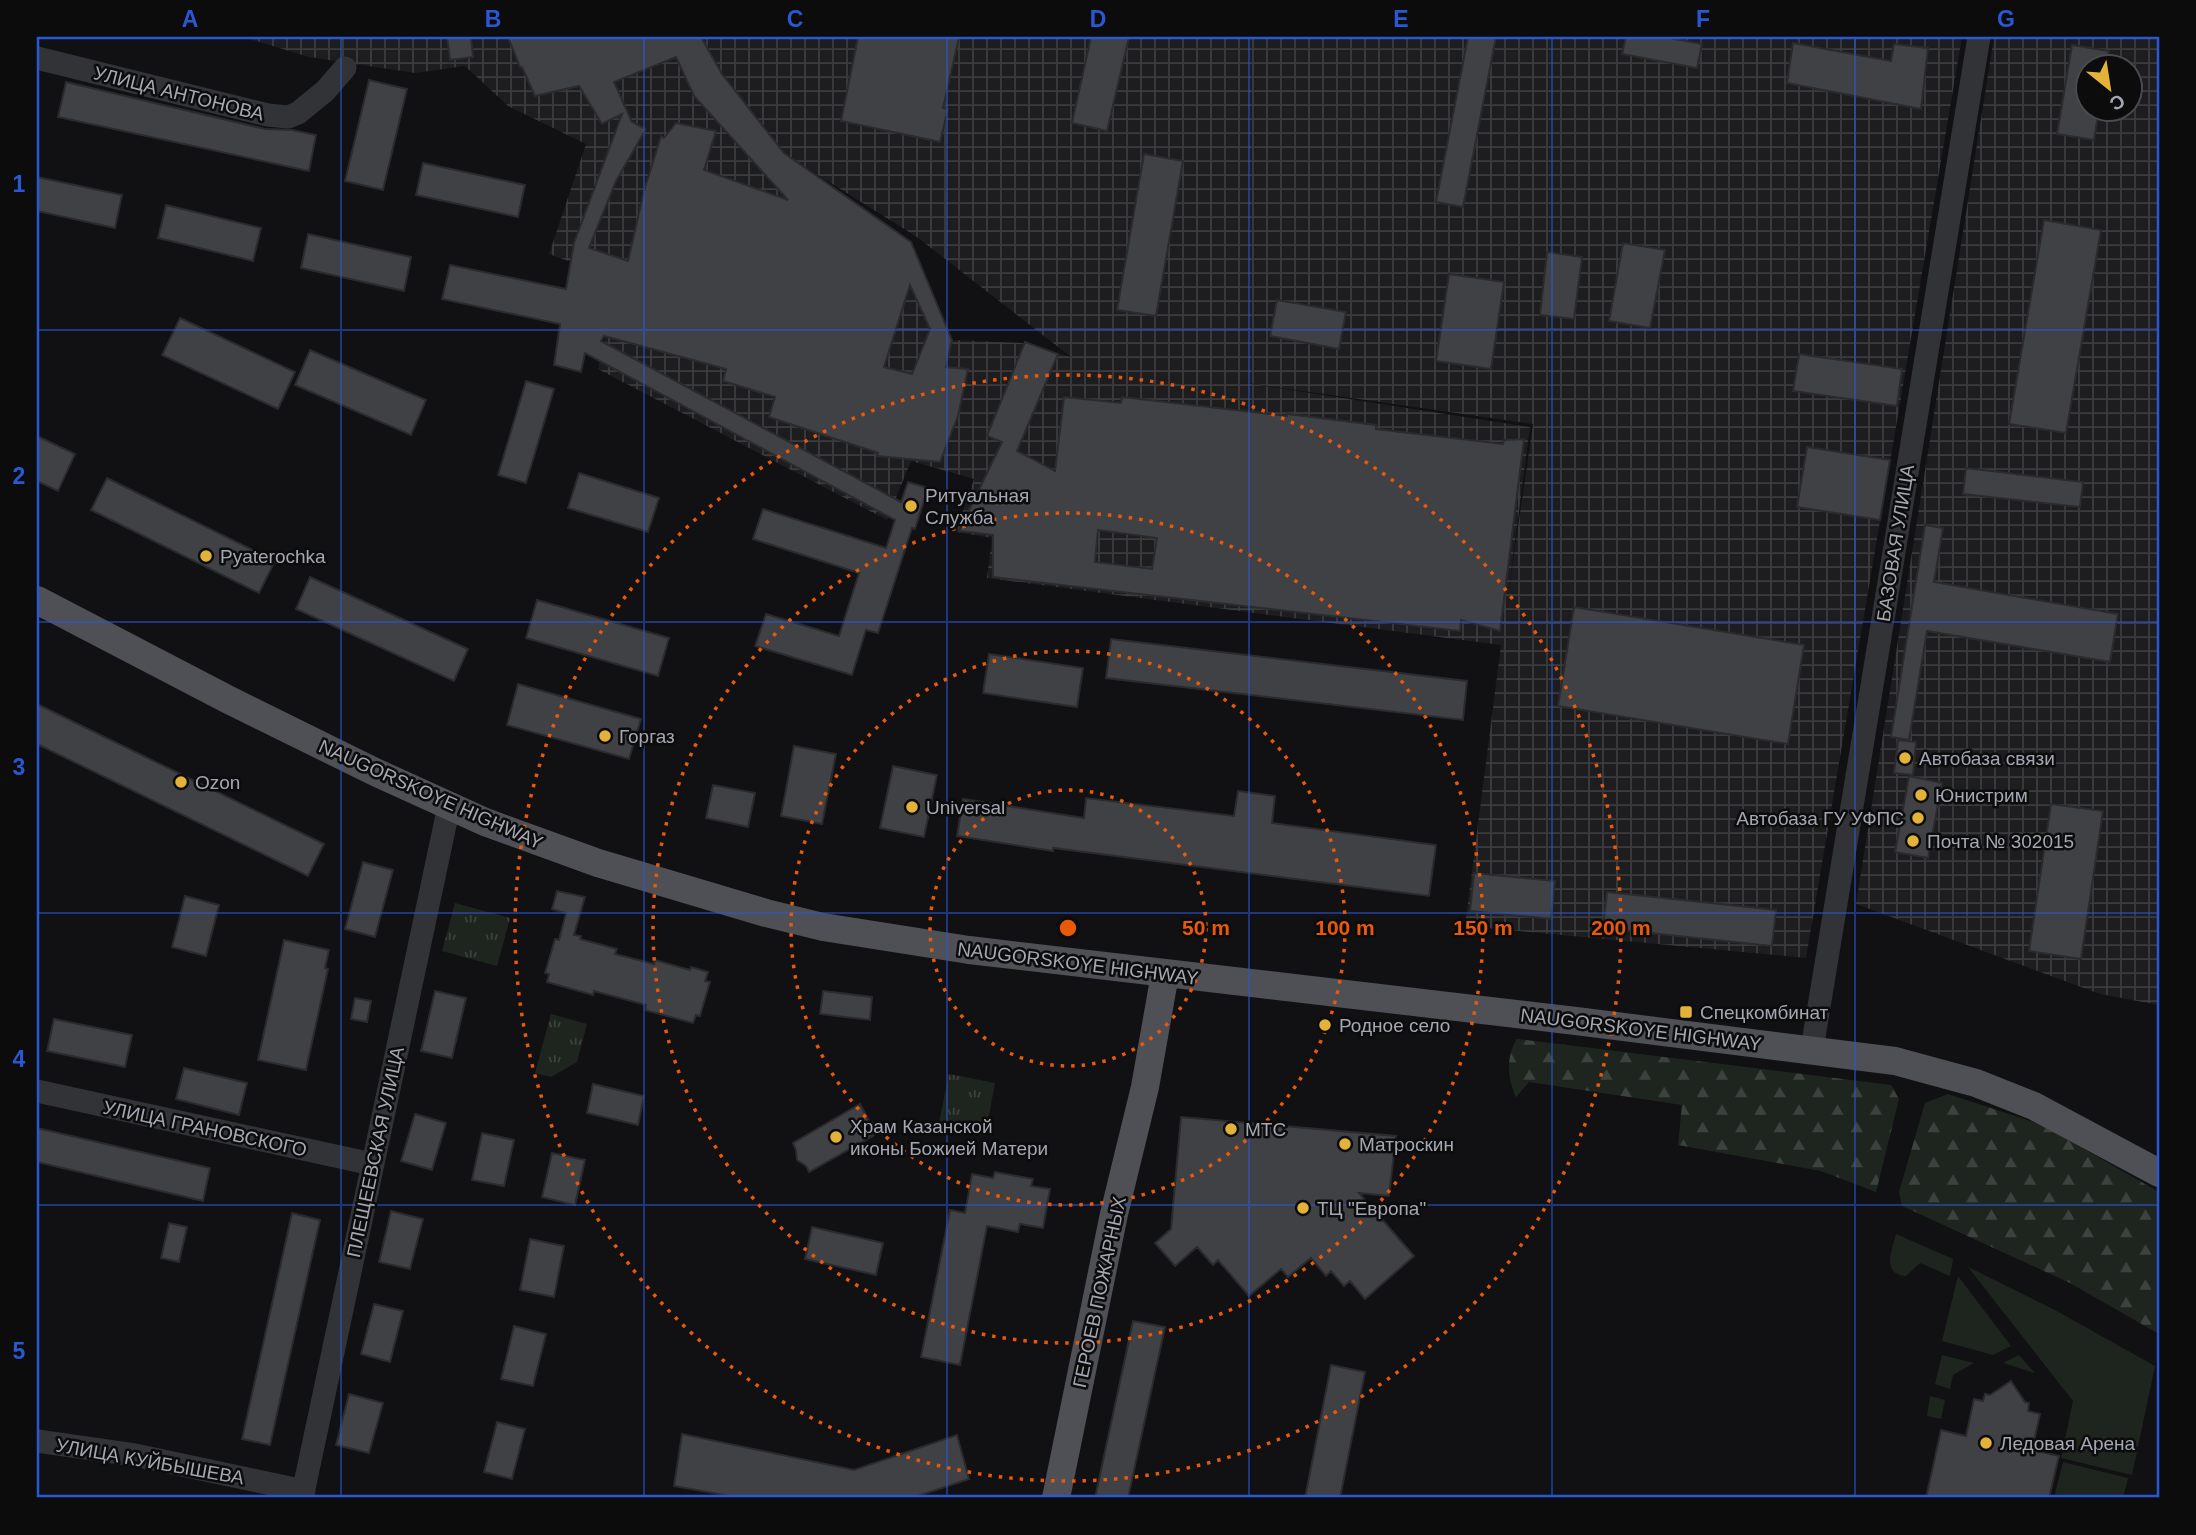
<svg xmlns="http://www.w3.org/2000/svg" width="2196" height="1535" viewBox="0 0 2196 1535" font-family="Helvetica,sans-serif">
	<defs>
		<pattern id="industrial-grid" width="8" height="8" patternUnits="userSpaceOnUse" patternTransform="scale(1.75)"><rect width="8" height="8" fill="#1d1d1f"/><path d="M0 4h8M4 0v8" fill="none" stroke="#3b3b3d"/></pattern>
		<pattern id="forest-firs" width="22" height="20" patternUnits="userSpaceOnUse" patternTransform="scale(1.75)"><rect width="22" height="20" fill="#1e251f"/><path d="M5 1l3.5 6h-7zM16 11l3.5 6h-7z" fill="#3c423d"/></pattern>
		<pattern id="park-tufts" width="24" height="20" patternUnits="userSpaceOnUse" patternTransform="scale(1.75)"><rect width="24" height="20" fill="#1e251f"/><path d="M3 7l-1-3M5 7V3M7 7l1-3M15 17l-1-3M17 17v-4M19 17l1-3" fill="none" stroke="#3c423d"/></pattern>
	</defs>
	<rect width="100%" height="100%" fill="#111113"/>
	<path fill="url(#industrial-grid)" fill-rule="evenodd" d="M243,37H1962L1806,958L1465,926L1501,645L987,578L992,538L956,532L974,479L911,461L887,520L598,369L618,279L549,254L586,144L508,106L465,66L415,73L309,57ZM802,165L917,237L1071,357L1022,343L952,340L911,242ZM1220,379L1533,424L1508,596L1530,427Z
		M1994,37H2159V1005L2100,994L1856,904ZM2088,66H2130V108H2088Z"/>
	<path fill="#1e251f" d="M1896,1234L1953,1259L1950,1276L1920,1263L1906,1276C1881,1274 1892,1250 1896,1234Z
		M1968,1267L2055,1310L2155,1366L2132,1475L2061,1458L2073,1401Z
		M1958,1276L2011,1346L1993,1355L1942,1341Z
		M1942,1355L1974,1363L1953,1375L1950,1389L1935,1384Z
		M2019,1355L2035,1373L2003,1363Z
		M1930,1396L1945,1400L1941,1419L1927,1416Z
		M2063,1462L2128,1478L2123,1498H2054Z"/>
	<path fill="url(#forest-firs)" d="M1517,1039L1891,1085L1899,1099L1876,1192L1821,1171L1678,1145L1682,1105L1529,1082L1516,1097C1507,1078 1506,1056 1517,1039Z
		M1948,1094L2042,1125L2159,1192V1334L2070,1283L1902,1206L1899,1192L1925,1103Z"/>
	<path fill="url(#park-tufts)" d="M455,903L510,918L497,966L442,951Z
		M551,1014L587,1024L577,1062L551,1077L535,1073Z
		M949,1074L995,1083L985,1136L938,1127Z"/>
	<path fill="#404145" stroke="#2b2b2e" stroke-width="2" fill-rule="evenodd" d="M447,37H471L473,57L450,60Z
		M508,37H701L722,74L784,153L911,242L952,340L946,367L968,369L958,416L940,462L877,456L878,453L769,417L775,397L723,381L726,369L604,336L601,341L901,502L908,482L928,488L915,529L912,528L878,633L866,630L852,675L755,646L766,614L839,636L859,573L753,539L763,509L886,548L895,520L585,353L581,372L554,365L560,324L442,299L450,265L566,289L574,243L622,114L602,124L579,86L535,96L522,67H520ZM676,57L694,96L788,200L704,170L716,131L676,123L664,138L661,136L644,191L628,261L589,248L616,181L646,129L632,122L614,82ZM910,285L930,329L912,374L884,367Z
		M858,37H959L943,108L948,109L940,142L841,121Z
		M1091,37H1129L1107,131L1072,123Z
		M1468,37H1496L1463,207L1436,202Z
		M1626,37H1664L1702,44L1697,68L1622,54Z
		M1793,43L1891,61L1894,44L1928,48L1921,109L1787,83Z
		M2072,45L2109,51L2106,66H2088V108H2099L2094,140L2057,134Z
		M369,80L407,89L383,190L345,181Z
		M66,82L265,129L292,130L316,135L309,171L58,117Z
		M1144,154L1183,161L1156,316L1117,310Z
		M423,163L525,185L518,217L416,195Z
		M37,177L122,195L115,228L37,211Z
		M166,205L261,228L253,261L158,238Z
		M2044,220L2101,230L2066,433L2009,424Z
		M308,234L411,257L404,291L301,268Z
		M1623,243L1665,250L1650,328L1609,321Z
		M1547,252L1582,257L1574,319L1540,315Z
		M1449,274L1504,282L1491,369L1436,361Z
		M1277,300L1346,312L1339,349L1270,336Z
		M180,318L295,372L278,409L162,355Z
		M1025,342L1058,354L1017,451L1055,471L1064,397L1121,403L1122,397L1287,416V414L1376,425V429L1503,444L1504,440L1524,439L1500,631L1461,620L1460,631L993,577V535L959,531L1002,442L987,436ZM1098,530L1157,538L1152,569L1095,562Z
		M310,350L426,400L411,435L295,385Z
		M1799,354L1902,369L1897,406L1793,391Z
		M526,381L554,389L526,483L498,475Z
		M37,436L75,454L58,491L37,481Z
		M1807,447L1890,460L1880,520L1797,507Z
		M1966,468L2083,482L2080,507L1963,494Z
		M579,473L659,498L648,532L568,508Z
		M107,478L275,561L259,593L91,510Z
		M1925,525L1943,528L1934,582L2118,614L2110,662L1927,631L1909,740L1891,737Z
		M310,577L468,649L454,681L296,609Z
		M537,600L669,638L658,676L526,638Z
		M1574,607L1804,645L1788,744L1558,706Z
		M1111,639L1467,681L1463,720L1106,678Z
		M989,654L1083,668L1077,707L983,693Z
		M518,684L641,719L629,759L507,725Z
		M37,704L324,844L308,876L37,744Z
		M1898,740L1916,742L1913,775L1894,773Z
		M794,746L836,754L822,824L781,816Z
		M893,766L937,775L924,837L880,828Z
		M1909,776L1942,783L1928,858L1895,852Z
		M713,785L755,793L748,827L706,818Z
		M1238,791L1275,796L1272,823L1436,845L1429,896L1053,848V851L957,836L963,799L1084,818L1086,798L1234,816Z
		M2051,804L2103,811L2081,959L2029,951Z
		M363,862L393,870L375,937L345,929Z
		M1474,873L1555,881L1551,919L1470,911Z
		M557,891L585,897L574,935L581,936L580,939L617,949L615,954L654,964L655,960L690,970L691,967L708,972L705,981L710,982L700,1016L696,1015L693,1023L645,1010L646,1005L594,991L593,995L547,982L549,974L545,973L555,939L559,940L566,913L552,909Z
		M1607,892L1776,910L1772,946L1603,928Z
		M185,896L219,905L206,956L172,947Z
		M284,940L329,950L325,968L328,969L306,1070L258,1060Z
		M435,991L466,998L452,1058L421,1051Z
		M823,991L872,997L870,1020L820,1014Z
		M355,998L371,1001L367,1022L351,1019Z
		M54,1019L132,1035L125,1067L47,1051Z
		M184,1068L247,1083L239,1115L176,1099Z
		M593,1084L644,1096L638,1125L587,1113Z
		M860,1104L876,1134L809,1172L806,1166L797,1160L796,1150L793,1143Z
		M415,1114L446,1123L432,1170L401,1161Z
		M1181,1117L1396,1136L1389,1196L1359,1193L1414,1256L1365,1299L1350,1281L1344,1286L1331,1271L1326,1276L1311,1258L1288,1277L1281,1269L1249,1296L1218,1260L1213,1265L1197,1247L1175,1266L1155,1243L1171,1229Z
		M37,1128L210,1168L203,1201L37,1162Z
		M482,1133L514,1140L504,1186L472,1180Z
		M552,1153L585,1160L575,1205L542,1197Z
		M995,1172L1033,1179L1031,1186L1050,1189L1043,1228L1020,1224L1018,1232L987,1226L960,1365L921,1357L950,1210L965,1213L972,1174L993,1178Z
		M391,1211L423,1219L410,1269L379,1262Z
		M292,1213L320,1220L270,1445L242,1439Z
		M169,1223L187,1227L179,1262L161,1258Z
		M812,1227L883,1243L876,1275L805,1259Z
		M530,1239L564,1246L554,1297L520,1290Z
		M374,1304L403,1311L390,1362L361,1354Z
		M1133,1321L1165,1327L1128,1498H1095Z
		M514,1326L546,1334L533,1386L501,1379Z
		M1331,1365L1365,1372L1340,1498H1305Z
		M2011,1381L2025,1402L2029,1403L2028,1411L2040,1414L2032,1450L2059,1456L2049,1498H1926L1941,1430L1966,1436L1974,1399L1983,1401L1985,1394L1990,1395Z
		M349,1394L383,1403L369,1453L336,1445Z
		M497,1422L525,1429L512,1479L484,1472Z
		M682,1434L854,1470L957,1435L969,1479L912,1498H740L674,1486Z"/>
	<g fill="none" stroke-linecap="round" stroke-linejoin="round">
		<path stroke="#323337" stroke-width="23" d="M37,58L268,115L288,117L298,113L325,91L345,68
			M1812,1049L1979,37
			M37,1091L372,1164
			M37,1441L135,1455L304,1491
			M302,1498L449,806"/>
		<path stroke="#4f5056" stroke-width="28" d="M37,600L229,700L375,772L485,822L598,863L766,913L823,927L969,950L1576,1021L1895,1061L1976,1083L2034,1106L2159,1173
			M1056,1498L1114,1214L1145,1087L1165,974"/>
	</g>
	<path fill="none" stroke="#2a57d4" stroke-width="2" stroke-opacity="0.55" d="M341,37V1498M644,37V1498M947,37V1498M1249,37V1498M1552,37V1498M1855,37V1498M37,330H2159M37,622H2159M37,913H2159M37,1205H2159"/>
	<g fill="none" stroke="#e8590c" stroke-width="3.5" stroke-dasharray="3.5 7">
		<circle cx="1068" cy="928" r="138"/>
		<circle cx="1068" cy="928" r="277"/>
		<circle cx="1068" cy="928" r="415"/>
		<circle cx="1068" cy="928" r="553"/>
	</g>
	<g fill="#e3b238" stroke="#0c0c0d" stroke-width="2.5">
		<circle cx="911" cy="506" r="7"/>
		<circle cx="206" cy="556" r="7"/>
		<circle cx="605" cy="736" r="7"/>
		<circle cx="1905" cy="758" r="7"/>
		<circle cx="181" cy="782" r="7"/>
		<circle cx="1921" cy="795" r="7"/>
		<circle cx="912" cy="807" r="7"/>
		<circle cx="1918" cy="818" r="7"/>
		<circle cx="1913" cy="841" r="7"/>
		<rect x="1679" y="1005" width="14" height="14" rx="3.5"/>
		<circle cx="1325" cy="1025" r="7"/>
		<circle cx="1231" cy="1129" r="7"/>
		<circle cx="836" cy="1137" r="7"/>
		<circle cx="1345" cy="1144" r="7"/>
		<circle cx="1303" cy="1208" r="7"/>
		<circle cx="1986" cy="1443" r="7"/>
	</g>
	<g text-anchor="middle" stroke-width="5" stroke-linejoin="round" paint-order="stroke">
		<g font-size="19" fill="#a4a7b2" stroke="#0c0c0d">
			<text transform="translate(179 93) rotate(14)" y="7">УЛИЦА АНТОНОВА</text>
			<text transform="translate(1895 543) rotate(-81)" y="7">БАЗОВАЯ УЛИЦА</text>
			<text transform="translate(431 794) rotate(24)" y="7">NAUGORSKOYE HIGHWAY</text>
			<text transform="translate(1078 963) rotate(7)" y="7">NAUGORSKOYE HIGHWAY</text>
			<text transform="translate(1641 1029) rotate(7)" y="7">NAUGORSKOYE HIGHWAY</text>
			<text transform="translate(205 1128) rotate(12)" y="7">УЛИЦА ГРАНОВСКОГО</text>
			<text transform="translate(375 1152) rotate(-78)" y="7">ПЛЕЩЕЕВСКАЯ УЛИЦА</text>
			<text transform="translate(1099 1292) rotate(-78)" y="7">ГЕРОЕВ ПОЖАРНЫХ</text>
			<text transform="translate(150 1461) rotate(10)" y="7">УЛИЦА КУЙБЫШЕВА</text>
		</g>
		<g font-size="19" fill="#a4a7b2" stroke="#0c0c0d" text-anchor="start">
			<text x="925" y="502">Ритуальная<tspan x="925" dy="22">Служба</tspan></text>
			<text x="220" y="563">Pyaterochka</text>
			<text x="619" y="743">Горгаз</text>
			<text x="1919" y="765">Автобаза связи</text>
			<text x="195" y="789">Ozon</text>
			<text x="1935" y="802">Юнистрим</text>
			<text x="926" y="814">Universal</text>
			<text x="1904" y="825" text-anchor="end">Автобаза ГУ УФПС</text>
			<text x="1927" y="848">Почта № 302015</text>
			<text x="1700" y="1019">Спецкомбинат</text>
			<text x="1339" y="1032">Родное село</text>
			<text x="850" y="1133">Храм Казанской<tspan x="850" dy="22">иконы Божией Матери</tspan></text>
			<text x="1245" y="1136">МТС</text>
			<text x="1359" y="1151">Матроскин</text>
			<text x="1317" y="1215">ТЦ "Европа"</text>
			<text x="2000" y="1450">Ледовая Арена</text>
		</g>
	</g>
	<circle cx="1068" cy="928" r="10" fill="#e8590c" stroke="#0c0c0d" stroke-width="3.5"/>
	<g font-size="21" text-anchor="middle" font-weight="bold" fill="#e8590c" stroke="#0c0c0d" stroke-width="5" stroke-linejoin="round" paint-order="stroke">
		<text x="1206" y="935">50 m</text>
		<text x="1345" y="935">100 m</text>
		<text x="1483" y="935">150 m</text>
		<text x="1621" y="935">200 m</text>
	</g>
	<rect width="2196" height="1535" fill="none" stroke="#0c0c0d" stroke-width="77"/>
	<g transform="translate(2109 88) rotate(150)"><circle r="33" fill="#0c0c0d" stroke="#494a4f" stroke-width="2"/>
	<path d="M0-5L12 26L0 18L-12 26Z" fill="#e3b238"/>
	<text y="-10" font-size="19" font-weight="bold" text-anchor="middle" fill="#a4a7b2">С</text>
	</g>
	<rect x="38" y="38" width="2120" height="1458" fill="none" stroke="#2a57d4" stroke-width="2.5"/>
	<g font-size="23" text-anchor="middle" font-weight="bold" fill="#2a57d4">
		<text x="190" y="27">A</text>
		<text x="493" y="27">B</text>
		<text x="795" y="27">C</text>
		<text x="1098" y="27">D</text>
		<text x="1401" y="27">E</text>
		<text x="1703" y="27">F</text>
		<text x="2006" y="27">G</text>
		<text x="19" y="192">1</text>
		<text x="19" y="484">2</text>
		<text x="19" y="775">3</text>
		<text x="19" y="1067">4</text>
		<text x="19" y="1359">5</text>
	</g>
</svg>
